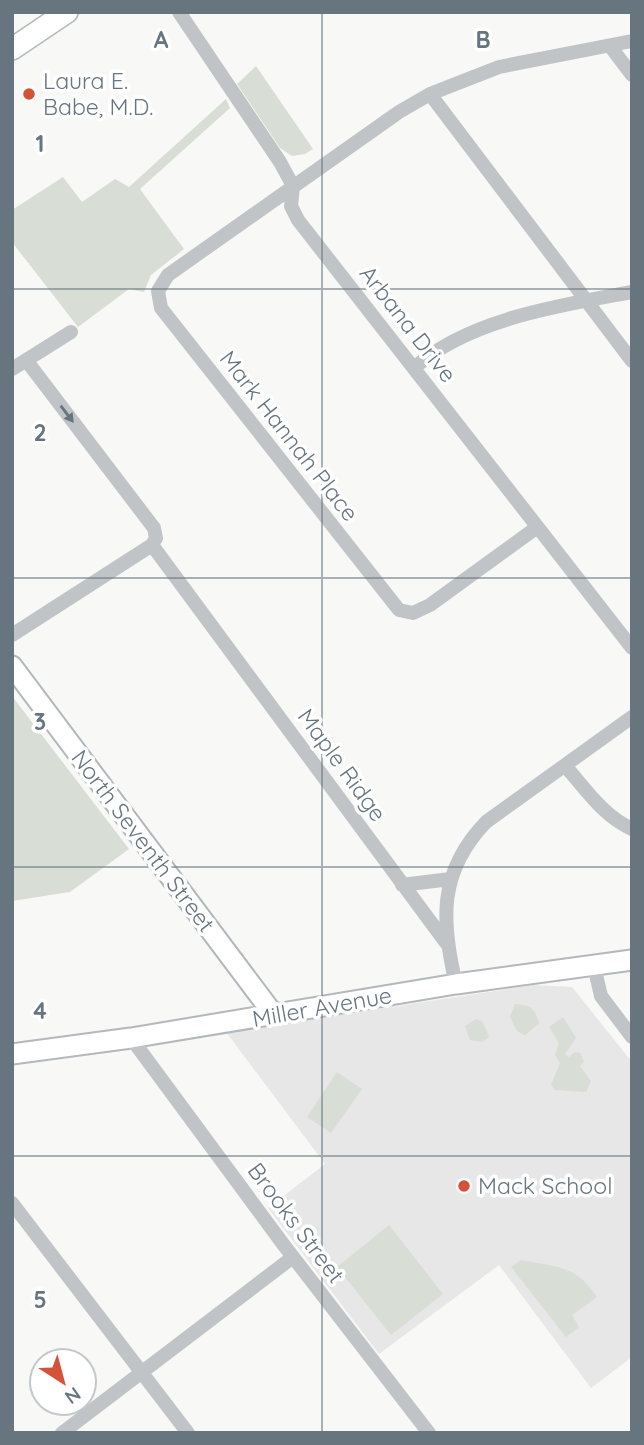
<svg xmlns="http://www.w3.org/2000/svg" width="644" height="1445" viewBox="0 0 644 1445" font-family="Quicksand,sans-serif">
	<rect width="100%" height="100%" fill="#f8f8f6"/>
	<path fill="#e6e7e6" d="M534,985L572,987L632,1062V1357L591,1388L499,1265L379,1354L268,1208L325,1164L226,1032Z"/>
	<path fill="#d8ddd5" d="M256,66L313,149L305,154L292,156L280,148L237,84Z
		M226,99L230,108L140,189L184,249L151,275L144,292L129,289L78,327L12,242V210L63,177L82,202L115,179L129,187Z
		M12,696L129,849L70,892L12,901Z
		M515,1004C530,1005 535,1008 539,1023L525,1035L517,1031L510,1017Z
		M563,1017L576,1038L565,1054L569,1057L575,1052L580,1053L584,1061L580,1066L591,1081L586,1092L555,1090L551,1085L560,1063L555,1055L559,1043L549,1027Z
		M476,1019L482,1021L489,1037L482,1042L470,1040L465,1026Z
		M337,1072L362,1089L331,1133L307,1117Z
		M389,1225L443,1294L391,1335L337,1267Z
		M521,1260C556,1267 576,1265 597,1297L572,1315L579,1327L566,1337L511,1267Z"/>
	<g fill="none" stroke-linecap="round" stroke-linejoin="round">
		<g stroke="#b2b8bc" stroke-width="23">
			<path id="secondary" d="M12,666L274,1015
				M12,1054L131,1038L456,984L632,960"/>
		</g>
		<g stroke="#b4b8bb" stroke-width="24">
			<path id="primary" d="M12,49L67,12"/>
		</g>
		<path stroke="#c0c4c7" stroke-width="14" d="M179,12L280,162L293,186L291,206L298,220L632,648
			M610,46L632,75
			M430,94L632,361
			M26,360L154,528L156,538L152,545
			M414,368C468,319 562,305 632,292
			M12,369L71,332
			M536,528L430,605L413,613L399,610L161,308L158,291L168,275L399,112L430,94L499,67L632,41
			M152,545L447,944
			M12,635L152,545
			M566,767C586,789 603,816 632,829
			M402,885L450,879
			M594,966L601,996L632,1037
			M456,984C441,921 438,872 486,822L632,717
			M131,1038L283,1244L429,1433
			M12,1203L188,1433
			M62,1433L293,1257"/>
		<use href="#secondary" stroke="#fff" stroke-width="19"/>
		<use href="#primary" stroke="#fff" stroke-width="21"/>
	</g>
	<defs><path id="oneway-solid" d="M-6-.8H1V-3.2L6.5 0L1 3.2V.8H-6Z" transform="scale(1.75)"/></defs>
	<use fill="#66757e" href="#oneway-solid" transform="translate(67 414) rotate(53)"/>
	<path fill="none" stroke="#66757e" stroke-width="2" stroke-opacity="0.55" d="M322,12V1433M12,289H632M12,578H632M12,867H632M12,1156H632"/>
	<g fill="#d55138" stroke="#fff" stroke-width="2.5">
		<circle cx="29" cy="94" r="7"/>
		<circle cx="464" cy="1186" r="7"/>
	</g>
	<g text-anchor="middle" stroke-width="7" stroke-linejoin="round" paint-order="stroke">
		<g font-size="23" fill="#66757e" stroke="#fff" text-anchor="start">
			<text x="43" y="89">Laura E.<tspan x="43" dy="26">Babe, M.D.</tspan></text>
			<text x="478" y="1194">Mack School</text>
		</g>
		<g font-size="23" fill="#66757e" stroke="#fff">
			<text transform="translate(408 324) rotate(52)" y="8">Arbana Drive</text>
			<text transform="translate(289 436) rotate(52)" y="8">Mark Hannah Place</text>
			<text transform="translate(342 765) rotate(54)" y="8">Maple Ridge</text>
			<text transform="translate(143 841) rotate(53)" y="8">North Seventh Street</text>
			<text transform="translate(322 1007) rotate(-10)" y="8">Miller Avenue</text>
			<text transform="translate(296 1223) rotate(53)" y="8">Brooks Street</text>
		</g>
	</g>
	<g font-size="23" text-anchor="middle" font-weight="bold" fill="#66757e" stroke="#fff" stroke-width="7" stroke-linejoin="round" paint-order="stroke">
		<text x="161" y="48">A</text>
		<text x="483" y="48">B</text>
		<text x="40" y="152">1</text>
		<text x="40" y="441">2</text>
		<text x="40" y="730">3</text>
		<text x="40" y="1019">4</text>
		<text x="40" y="1308">5</text>
	</g>
	<rect width="644" height="1445" fill="none" stroke="#66757e" stroke-width="28"/>
	<g transform="translate(63 1382) rotate(144)"><circle r="33" fill="#ffffff" stroke="#c2c8cb" stroke-width="2"/>
	<path d="M0-5L12 26L0 18L-12 26Z" fill="#d55138"/>
	<text y="-10" font-size="19" font-weight="bold" text-anchor="middle" fill="#66757e">N</text>
	</g>
</svg>
